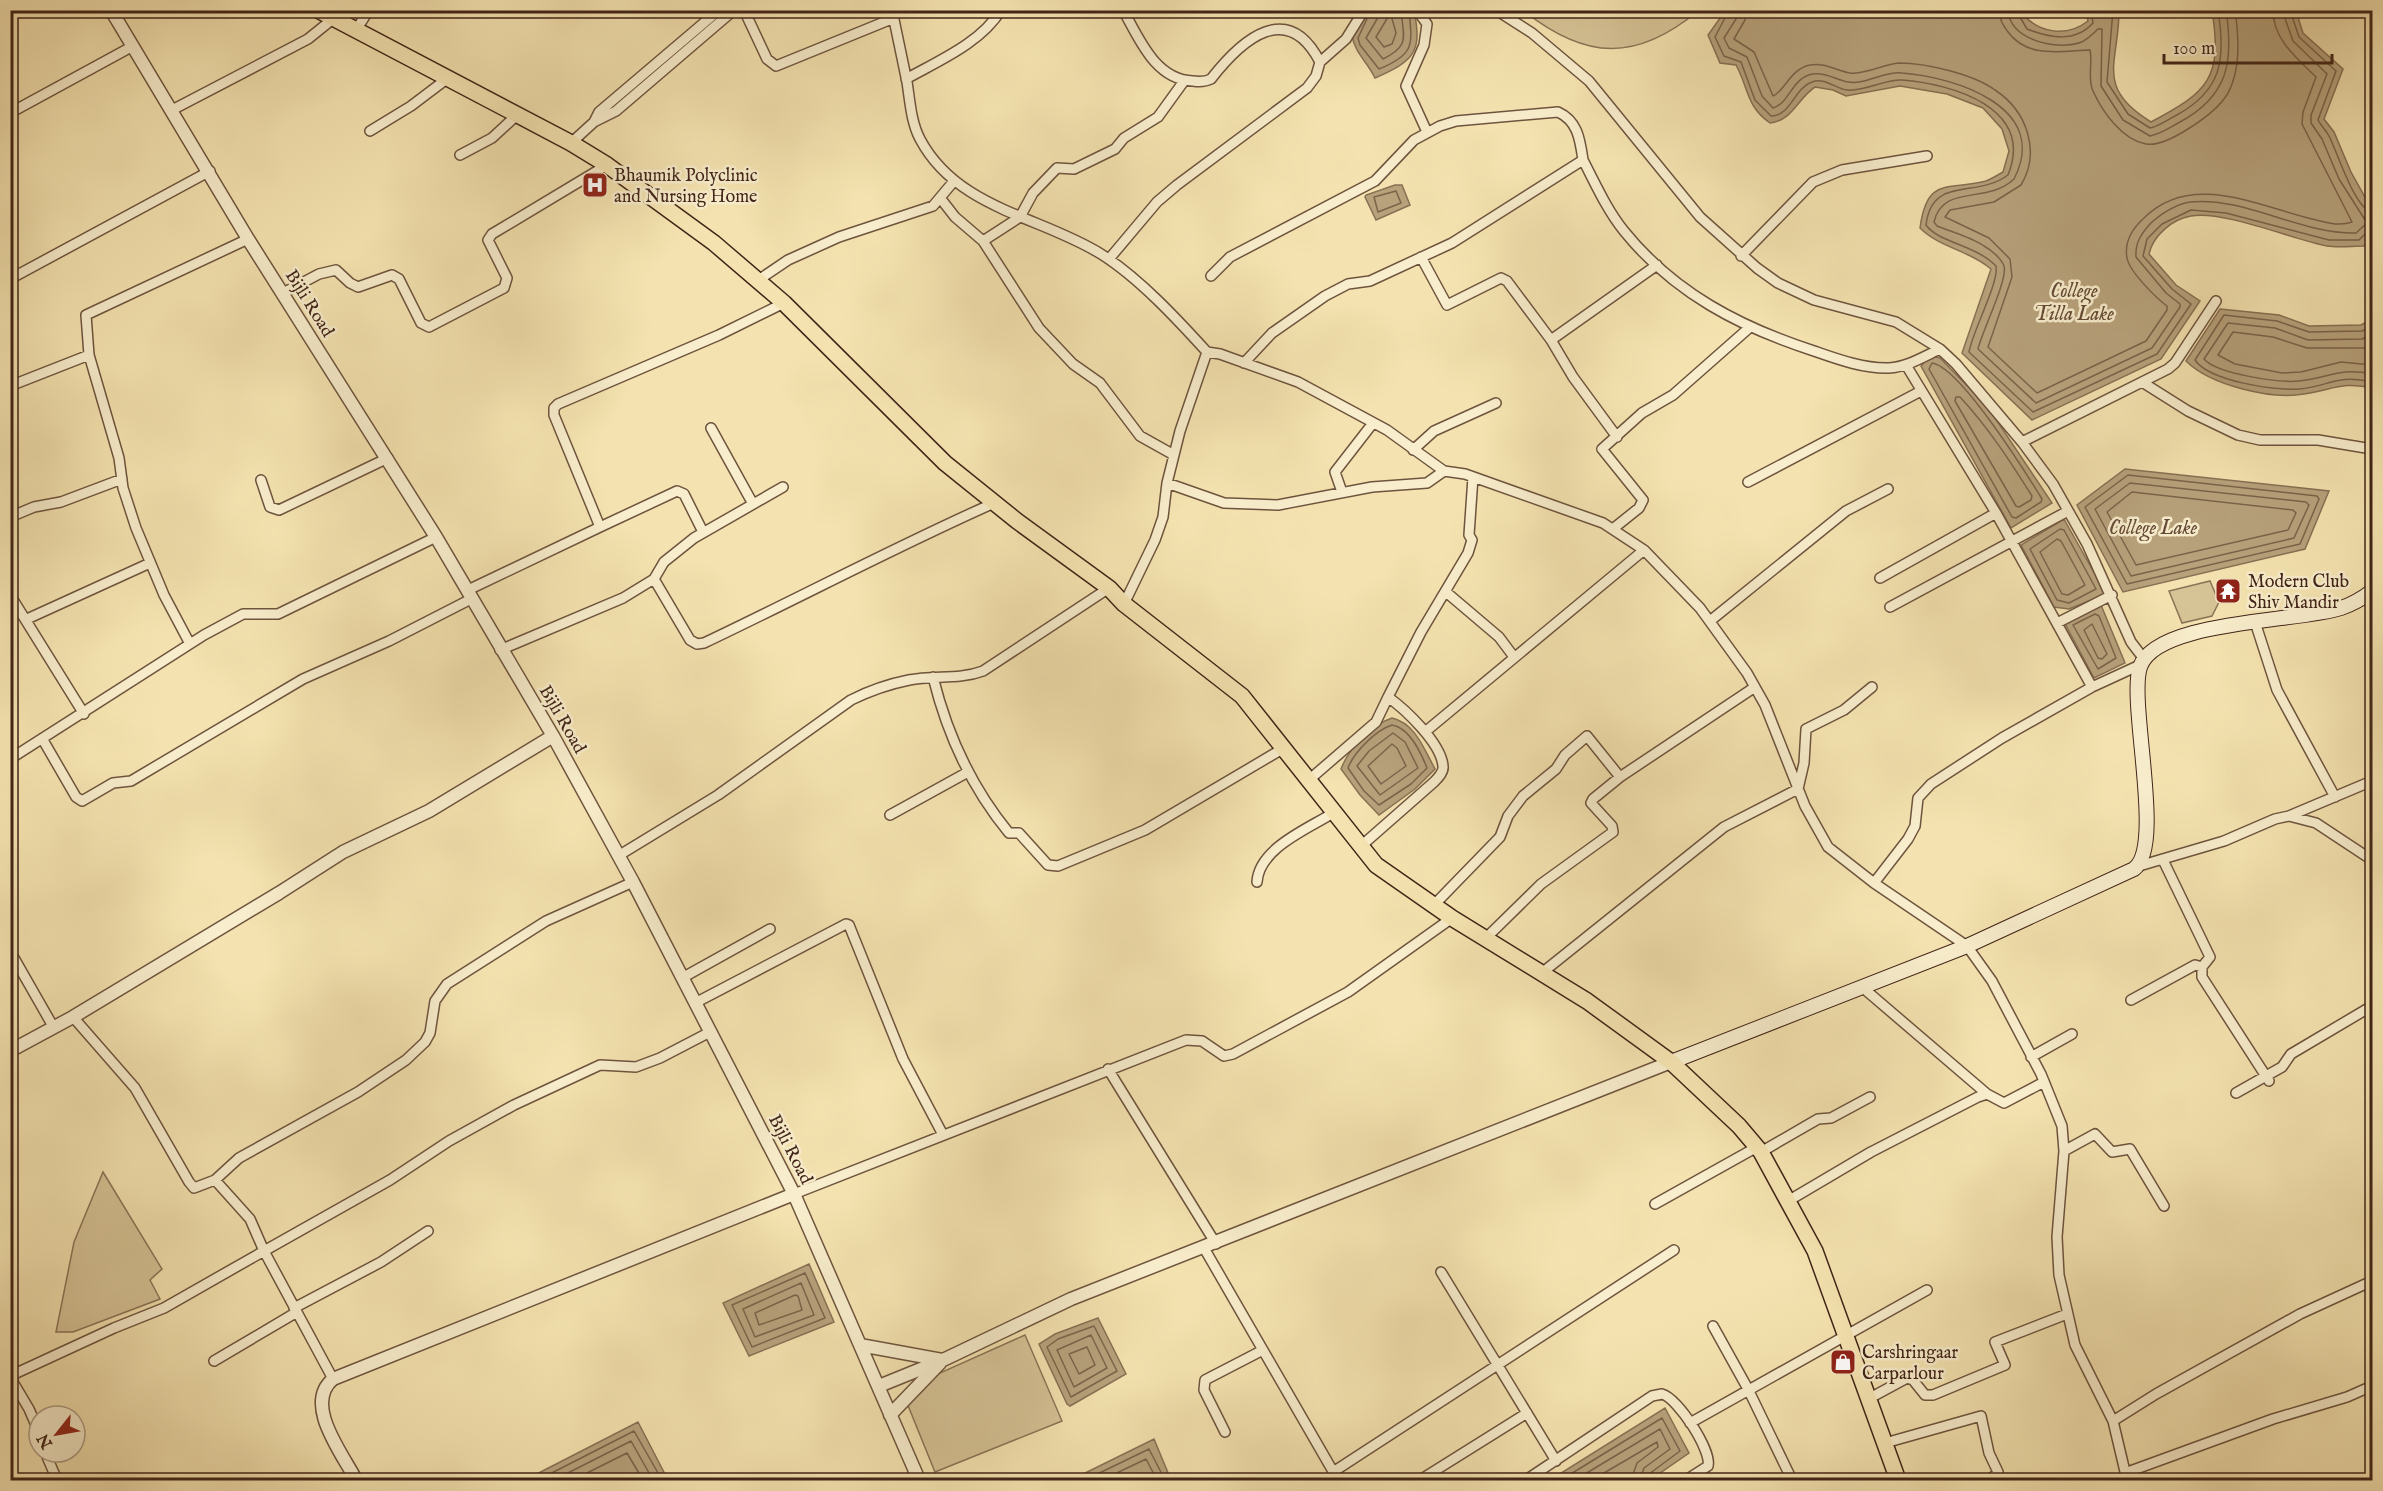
<svg xmlns="http://www.w3.org/2000/svg" width="2383" height="1491" viewBox="0 0 2383 1491" font-family="'IM FELL English',serif">
	<rect width="100%" height="100%" fill="#f4e3b0"/>
	<filter id="stains"><feTurbulence type="fractalNoise" baseFrequency=".00333" numOctaves="4"/><feColorMatrix values="0 0 0 0 .2 0 0 0 0 .09 0 0 0 0 .02 0 0 0 .5 -.17"/></filter>
	<radialGradient id="worn" r=".72"><stop offset=".6" stop-color="#630" stop-opacity="0"/><stop offset="1" stop-color="#630" stop-opacity=".3"/></radialGradient>
	<path fill="#d6c396" stroke="#8c7457" stroke-width="1.5" d="M1524,11H1698C1636,62 1586,60 1524,11Z
		M2210,581L2219,602L2212,616L2182,623L2169,591Z
		M103,1172L162,1269L150,1280L160,1299L73,1332H56L74,1242Z
		M1025,1335L1062,1421L935,1472L907,1403L922,1381Z"/>
	<path fill="#b7a27c" stroke="#887054" stroke-width="1.5" d="M1367,11H1414C1423,53 1413,61 1375,78C1368,63 1355,53 1352,36Z
		M1725,11H2020C2037,33 2066,38 2088,21L2085,11H2119C2119,63 2094,87 2151,122C2208,92 2223,78 2212,11H2296L2303,33L2343,69L2324,119L2334,132L2351,172L2371,208L2372,233L2364,246C2352,246 2338,248 2327,246C2292,239 2222,210 2191,216C2172,219 2153,236 2149,254L2176,285L2200,301L2161,359L2032,420L1962,353L1991,269C1969,250 1940,248 1920,228C1927,175 1949,191 1986,181C1991,179 1998,175 2003,172L2009,151L2002,129L1983,108L1947,94L1900,86L1846,96L1833,90L1815,87C1798,98 1792,121 1770,123C1746,106 1749,89 1736,65L1720,63L1708,35Z
		M1395,185H1402L1410,205L1376,220L1365,197L1366,195Z
		M2220,309L2279,315L2309,326L2361,325L2372,319V388C2343,381 2332,390 2304,394C2271,400 2210,385 2186,361Z
		M1930,356L1940,358L1987,406L2052,503L2011,528L1921,366Z
		M2125,469L2329,491L2305,549L2123,592L2077,505Z
		M2064,519L2106,594L2069,609L2054,607L2021,545Z
		M2101,605L2125,663L2094,678L2063,620Z
		M1392,718C1415,723 1424,749 1435,769L1415,789L1379,815L1360,795L1341,769C1349,748 1371,725 1392,718Z
		M809,1264L834,1322L749,1356L723,1303Z
		M1098,1318L1126,1374L1070,1406L1067,1404L1039,1344L1055,1334Z
		M1665,1408L1689,1453L1650,1480H1550Z
		M638,1422L668,1480H525Z
		M1154,1439L1171,1480H1071Z"/>
	<g fill="none" stroke-linecap="round" stroke-linejoin="round">
		<path stroke="#7c634a" stroke-width="1.5" d="M1371,10L1358,38L1360,45L1379,69C1416,54 1412,44 1409,10
			M1379,10L1377,19L1366,38L1383,59C1411,45 1403,37 1401,10
			M1729,10L1715,37L1724,56L1741,62L1755,100L1771,116C1791,116 1794,88 1812,82C1825,77 1836,89 1847,90C1865,92 1884,79 1902,80C1953,84 2035,108 2008,175C1976,199 1932,175 1926,225C1939,243 1976,245 1996,266C1999,283 1973,330 1969,352L2033,412L2157,354L2191,304L2172,289L2143,256L2147,239L2162,224L2191,210L2226,213L2329,240H2359L2367,232L2372,231
			M1737,10L1736,19L1724,38L1729,48L1747,57L1762,96L1773,108C1790,103 1792,77 1813,74C1826,72 1836,80 1848,82C1865,85 1884,71 1902,73C1955,77 2051,107 2014,179C1987,205 1943,183 1934,222L1937,226C1952,232 1971,237 1984,246C1991,250 2001,258 2004,266C2008,280 1982,331 1978,349L2036,403L2152,348L2180,307V304L2166,293L2136,257C2135,243 2141,234 2150,224C2159,215 2176,204 2190,202C2243,196 2299,234 2356,233L2367,223L2339,179L2322,139L2311,123V115L2327,74L2293,41L2282,10
			M1746,10L1745,20L1734,39L1754,52L1773,96C1785,91 1790,69 1810,65C1825,62 1837,71 1850,73C1866,75 1883,64 1899,63C1926,63 1973,74 1995,90C2027,111 2041,152 2021,185L1994,202L1950,210L1945,217L1989,238L2010,259L2012,277L1988,347L2037,393L2146,341L2167,310V306C2156,298 2129,271 2127,258C2124,242 2133,228 2144,218C2191,171 2258,206 2312,219C2325,222 2339,227 2352,222L2302,124L2303,112L2316,77C2297,58 2273,40 2273,10
			M1999,10C1999,19 2003,25 2008,32C2028,59 2062,51 2090,50C2093,63 2087,78 2093,91C2102,111 2122,140 2146,144C2166,148 2212,115 2224,99C2229,93 2233,82 2235,74C2240,54 2238,31 2235,10
			M2008,10C2010,40 2055,50 2079,43C2086,41 2093,34 2098,29H2102L2101,86L2123,120L2150,136C2161,134 2171,127 2180,122C2228,96 2234,62 2226,10
			M2016,10L2027,29C2050,38 2075,43 2093,23L2091,10
			M2113,10L2107,82L2128,114L2150,128C2159,126 2167,120 2175,116C2222,91 2226,60 2218,10
			M2290,10L2299,37L2336,71L2318,120C2321,126 2326,130 2329,136C2337,151 2355,210 2372,212
			M1391,15L1396,33L1392,44L1384,47L1376,37L1388,17Z
			M1396,191L1401,203L1378,212L1374,197Z
			M2372,326L2362,331L2309,332L2277,321L2224,315L2195,360C2209,381 2275,391 2299,389C2330,386 2337,374 2372,382
			M2372,334L2362,339L2308,340L2275,328L2228,323L2204,359C2217,374 2279,383 2299,381C2329,378 2339,367 2372,374
			M2372,345L2363,348H2307L2273,337L2233,332L2218,355L2235,364L2282,373L2301,372L2341,362L2372,365
			M1932,363C1960,367 2026,473 2042,499L2041,502L2016,518L2012,517L1929,369Z
			M1956,397H1960C1988,427 2010,461 2032,496L2031,500L2019,507L2016,506L1955,401Z
			M2128,475L2317,496L2319,499L2300,544L2127,584L2085,507Z
			M2130,483L2306,502L2309,505L2294,538L2131,576L2095,509Z
			M2132,492L2293,510L2296,513L2288,530L2136,565L2107,512Z
			M2060,529L2064,530L2096,589L2069,603L2057,600L2030,549Z
			M2057,539L2061,541L2085,585L2068,595L2062,594L2040,552Z
			M2095,614L2099,616L2116,658L2098,669L2073,625Z
			M2092,624L2107,654L2102,659L2098,658L2084,630Z
			M1392,725C1410,728 1421,753 1427,768L1411,784L1379,805L1364,791L1348,768C1354,752 1376,730 1392,725Z
			M1393,733L1405,742L1418,768L1380,795L1357,766L1369,751Z
			M1392,744L1397,748L1406,766L1381,784L1368,766Z
			M805,1273L825,1318L752,1347L732,1305Z
			M801,1283L814,1315L755,1337L743,1309Z
			M795,1295L798,1296L802,1310L759,1325L755,1313Z
			M1094,1326L1117,1371L1071,1397L1047,1347L1058,1339Z
			M1091,1335L1107,1368L1074,1387L1057,1350Z
			M1087,1347L1095,1365L1079,1374L1069,1354Z
			M538,1480L634,1431L662,1480
			M554,1480L631,1441L653,1480
			M573,1480L627,1453L643,1480
			M1085,1480L1149,1449L1165,1480
			M1102,1480L1146,1459L1157,1480
			M1561,1480L1662,1418L1680,1451L1649,1474L1647,1480
			M1575,1480L1660,1429L1670,1449L1644,1468L1640,1480
			M1592,1480L1657,1442L1658,1447L1637,1463L1631,1480"/>
		<g stroke="#6e543e" stroke-width="12">
			<path id="minor" d="M744,10L767,59L776,66L894,18
				M892,10C897,34 902,58 907,82C910,101 911,122 920,139C957,209 1040,216 1101,254C1139,278 1177,319 1207,352L1220,354L1298,382L1387,430L1444,471L1465,474L1603,523L1644,550L1700,608L1747,673L1765,705L1805,806L1828,847L1874,883L1967,946L1992,981L2041,1074L2062,1126L2064,1151L2057,1237L2059,1275L2075,1345L2113,1421L2127,1480
				M1417,10L1427,24L1424,45L1406,86L1427,132
				M1496,10L1532,33L1589,81L1700,217L1757,268L1778,283L1814,300L1896,322L1940,349L1956,364L2022,442L2053,484L2087,544L2131,642L2144,659
				M356,30L369,10
				M1320,62L1346,39L1364,10
				M906,79C938,61 981,43 1001,10
				M172,110L308,39L334,18
				M10,113L133,46
				M594,122L599,112L719,10
				M370,131L411,106L448,78
				M571,143L594,122L616,111L734,10
				M460,155L492,138L517,115
				M1583,160C1596,185 1607,210 1624,231C1674,293 1740,327 1814,351C1837,359 1864,369 1889,368C1907,367 1923,357 1940,349
				M941,199L955,217L983,241L1039,328L1073,364L1100,383L1140,436L1174,455
				M983,241L1020,217L1033,193L1057,168L1074,169L1115,149L1124,138L1158,117L1184,81
				M1741,256L1813,182L1842,170L1927,156
				M1421,257L1447,305L1501,278L1507,281L1551,340L1657,265
				M1109,259L1157,202L1177,185L1307,88L1316,76L1320,62C1288,0 1243,38 1211,79C1205,82 1200,82 1193,81C1155,80 1139,38 1123,10
				M1211,276L1230,257L1375,181L1414,140L1440,126L1456,121L1558,112C1578,121 1580,140 1583,160L1452,243L1370,281L1348,284L1325,296L1272,333L1244,363
				M10,279L210,171
				M757,281L788,260L839,237L933,206L954,181
				M283,293L319,274L336,270L350,283L358,287L392,275L399,279L421,323L429,327L504,288L507,278L488,240L492,234L607,165
				M1551,340L1573,377L1617,437
				M89,355L86,315L248,239
				M1906,365L1996,513L2092,687
				M2142,382L2188,411L2238,435L2260,440H2318L2372,449
				M10,386L89,355L119,458L123,488L136,528L164,595L190,644
				M711,428L753,504
				M2022,442L2168,369L2175,363L2216,301
				M1413,450L1434,431L1496,403
				M261,480L270,507L279,510L388,458
				M1748,482L1921,391
				M1167,483L1224,503L1278,505L1372,487L1427,483L1444,471
				M1342,492L1335,472L1373,423
				M10,517L34,507L61,502L122,479
				M600,527L677,491L684,494L703,532
				M1614,528L1639,508L1643,500L1602,449L1642,413L1673,395L1749,328
				M1880,578L1996,513
				M654,579L690,640L697,644L704,643C801,597 895,547 994,503
				M468,590L600,527L554,415V408L558,404L719,335L784,303
				M1446,592L1499,637L1514,657
				M10,595L84,714
				M1124,604L1155,540L1163,517L1167,483L1180,431L1207,352
				M1890,607L2068,511
				M27,619L150,563
				M1710,621L1846,511L1888,489
				M2255,622L2277,690L2335,797
				M2057,623L2112,595
				M500,650L623,598L654,579L664,562L694,538L783,487
				M933,677C947,734 972,788 1009,833H1019L1048,865L1058,866L1145,830L1284,748
				M1388,697L1421,632L1468,553L1472,540L1469,535L1473,477
				M1425,732L1644,550
				M43,740L76,797L82,801L113,783L131,781L303,679L389,641L473,598
				M10,759L204,635L243,614H278L436,537
				M1310,779L1376,722L1388,697C1406,710 1441,743 1443,766C1444,772 1438,778 1434,782L1360,847
				M890,815L968,772
				M2289,816L2372,781
				M618,856L718,795L851,700C869,691 889,684 909,680C934,675 959,680 983,671L1109,588
				M2163,860L2210,957L2202,967V977L2269,1081
				M2139,866L2224,841L2275,819L2289,816L2316,823L2372,860
				M633,882L546,921L447,984L435,1001L430,1033L425,1042L406,1060L358,1092L239,1158L215,1180L250,1219L264,1251L390,1180L449,1141L514,1105L600,1065L636,1067L660,1058L710,1032
				M1257,882C1259,848 1308,829 1333,813
				M1874,883L1908,839L1915,826L1918,798L1931,784L2002,738L2092,687L2142,664
				M1433,906L1500,837L1508,816L1523,796L1556,769L1565,755L1587,736L1620,777
				M1486,938L1541,884L1613,832L1612,826L1591,803L1593,799L1620,777L1755,687
				M10,951L54,1028
				M1543,972L1724,827L1798,789L1804,763L1806,729L1844,710L1872,687
				M682,978L770,929
				M1862,987L1987,1094
				M2131,1000L2195,965L2202,967
				M695,1003L846,924L849,925L903,1059L942,1133
				M73,1017L135,1088L189,1182L194,1188L215,1180
				M2031,1057L2072,1034
				M1108,1069L1216,1244
				M2236,1093L2282,1067L2291,1054L2372,1006
				M2064,1151L2095,1134L2112,1152L2130,1149L2164,1206
				M1761,1152L1818,1119L1831,1118L1870,1097
				M794,1194L1186,1040L1202,1041L1224,1056L1233,1054L1348,992L1452,918
				M1788,1201L1871,1152L1978,1097L1987,1094L2004,1103L2044,1082
				M1655,1204L1757,1147
				M1204,1248L1338,1480
				M1441,1272L1556,1461
				M294,1308L381,1262L428,1231
				M1713,1326L1748,1389L1792,1480
				M214,1361L297,1312
				M10,1376L114,1328L164,1308L264,1251L333,1379
				M10,1377L29,1409L39,1432
				M1870,1398L1907,1378L1913,1380L1925,1395H1933L2005,1365L1995,1342L2067,1314
				M2113,1421L2156,1394L2300,1314L2372,1281
				M1690,1423L1927,1290
				M1225,1432L1204,1390L1205,1380L1263,1350
				M1885,1443L1981,1416L1989,1453L1998,1472L1990,1480
				M45,1452L57,1480
				M1333,1472L1674,1250
				M2125,1473L2273,1419L2347,1397L2372,1386
				M1420,1480L1527,1413
				M1526,1480L1652,1396L1662,1394C1678,1398 1712,1451 1708,1466L1686,1480"/>
		</g>
		<g stroke="#6e543e" stroke-width="15">
			<path id="tertiary" d="M111,10L248,239L436,537L553,736L633,882L794,1194L919,1480
				M10,1051L73,1017L279,893L343,852L429,811L553,736
				M860,1345L942,1360
				M879,1386L943,1360L1071,1299L1671,1062
				M890,1415L940,1363
				M356,1480C342,1453 303,1404 333,1379L794,1194"/>
		</g>
		<g stroke="#412418" stroke-width="16">
			<path id="secondary" d="M1671,1062L1967,946L2134,869C2165,847 2128,703 2140,667C2156,620 2298,622 2341,608C2353,604 2363,598 2372,591"/>
		</g>
		<g stroke="#412418" stroke-width="18">
			<path id="primary" d="M318,10L571,143L607,165L714,243L784,303L945,463L1017,521L1109,588L1124,604L1242,696L1376,865L1452,918L1587,1001L1671,1062L1739,1126L1761,1152L1815,1251L1898,1480"/>
		</g>
		<use href="#minor" stroke="#f8edcc" stroke-width="9"/>
		<use href="#tertiary" stroke="#f8edcc" stroke-width="12"/>
		<use href="#secondary" stroke="#f8edcc" stroke-width="14"/>
		<use href="#primary" stroke="#f4e3b0" stroke-width="15"/>
	</g>
	<defs>
		<g id="hospital-square" transform="scale(1.35)"><rect x="-9" y="-9" width="18" height="18" rx="4" fill="#8f2418" stroke="#f8edcc"/><path d="M-5-5h3v3.5h4V-5h3V5h-3V1.5h-4V5h-3Z" fill="#fff"/></g>
		<g id="temple-square" transform="scale(1.35)"><rect x="-9" y="-9" width="18" height="18" rx="4" fill="#8f2418" stroke="#f8edcc"/><path d="M0-6L5-2H3V0L6.5 2.5H4V6H1.5V3h-3V6H-4V2.5H-6.5L-3 0V-2H-5Z" fill="#fff"/></g>
		<g id="shop-square" transform="scale(1.35)"><rect x="-9" y="-9" width="18" height="18" rx="4" fill="#8f2418" stroke="#f8edcc"/><path d="M-5-2.5h2.3a2.7 3.5 0 0 1 5.4 0H5L5.5 6h-11ZM-1.5-2.5h3a1.5 2.3 0 0 0-3 0Z" fill="#fff"/></g>
	</defs>
	<g fill-rule="evenodd">
		<use href="#hospital-square" x="595" y="185"/>
		<use href="#temple-square" x="2228" y="591"/>
		<use href="#shop-square" x="1843" y="1362"/>
	</g>
	<g text-anchor="middle" stroke-width="5" stroke-linejoin="round" paint-order="stroke">
		<g font-size="18" fill="#412418" stroke="#f8edcc" text-anchor="start">
			<text x="614" y="181">Bhaumik Polyclinic<tspan x="614" dy="21">and Nursing Home</tspan></text>
			<text x="2248" y="587">Modern Club<tspan x="2248" dy="21">Shiv Mandir</tspan></text>
			<text x="1862" y="1358">Carshringaar<tspan x="1862" dy="21">Carparlour</tspan></text>
		</g>
		<g font-size="18" fill="#412418" stroke="#f8edcc">
			<text transform="translate(310 303) rotate(58)" y="6">Bijli Road</text>
			<text transform="translate(563 719) rotate(60)" y="6">Bijli Road</text>
			<text transform="translate(791 1149) rotate(63)" y="6">Bijli Road</text>
		</g>
		<g font-size="20" font-style="italic" fill="#644a36" stroke="#f8edcc">
			<text x="2074" y="297">College<tspan x="2074" dy="23">Tilla Lake</tspan></text>
			<text x="2153" y="534">College Lake</text>
		</g>
	</g>
	<rect width="2383" height="1491" fill="none" stroke="#f4e3b0" stroke-width="36"/>
	<rect x="12" y="12" width="2359" height="1467" fill="none" stroke="#412418" stroke-width="3"/>
	<rect x="18" y="18" width="2347" height="1455" fill="none" stroke="#412418" stroke-width="1.5"/>
	<g transform="translate(57 1434) rotate(239)"><circle r="28" fill="#f8edcc" stroke="#af9d84" stroke-width="1.5"/>
	<path d="M0-4.5L10 22L0 15L-10 22Z" fill="#8f2418"/>
	<text y="-9" font-size="16" font-weight="bold" text-anchor="middle" fill="#412418">N</text>
	</g>
	<path d="M2164 54v9h168v-9" fill="none" stroke="#412418" stroke-width="3"/>
	<text x="2173" y="54" font-size="18" fill="#412418" stroke="#f8edcc" stroke-width="4.5" paint-order="stroke">100 m</text>
	<rect width="100%" height="100%" filter="url(#stains)"/>
	<rect width="100%" height="100%" fill="url(#worn)"/>
</svg>
